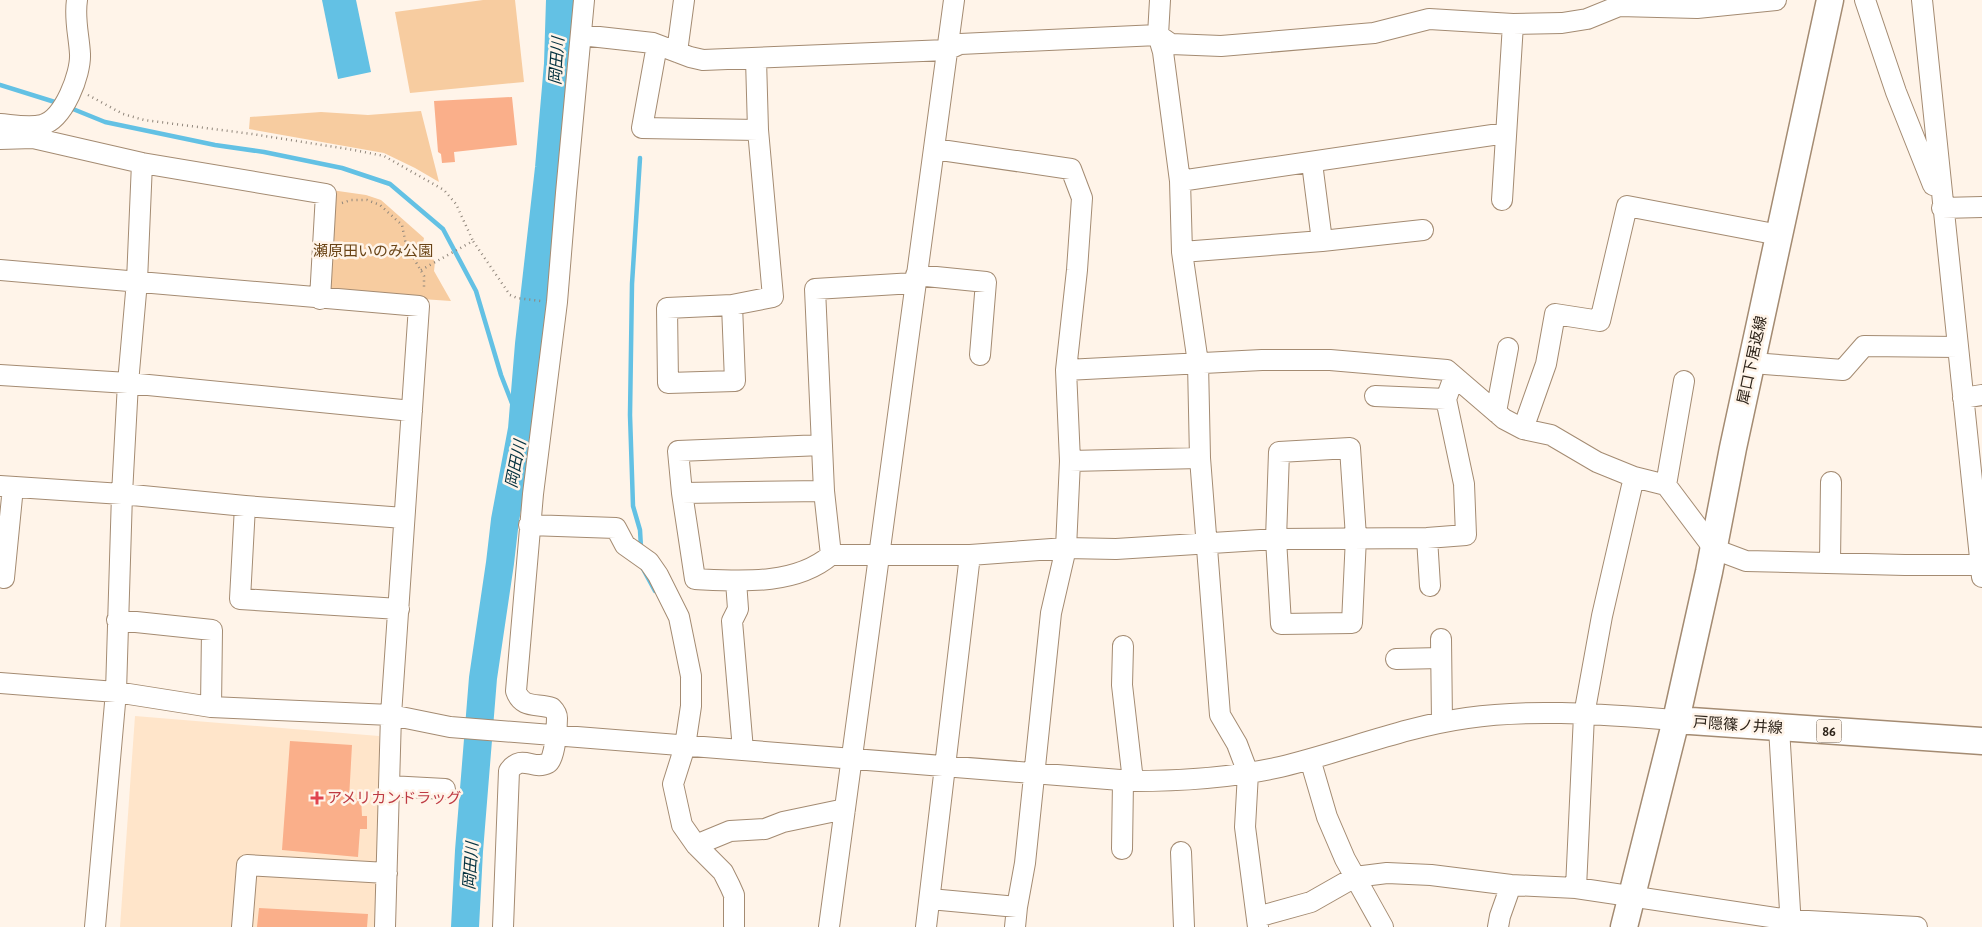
<svg xmlns="http://www.w3.org/2000/svg" width="1982" height="927" viewBox="0 0 1982 927" font-family="'Alegreya Sans','Noto Sans JP',sans-serif">
	<rect width="100%" height="100%" fill="#fff4e9"/>
	<path fill="#ffe5ca" d="M135,716L379,736V927H120Z"/>
	<path fill="#f7cca0" d="M483,0H515L524,82L410,93L395,12Z
		M421,111L439,182L415,168L384,153L249,129L250,117L321,112L368,115Z
		M331,190L366,195L381,200L424,238L423,243L435,262L434,271L451,301L334,293L327,285Z"/>
	<path fill="#63c1e4" d="M322,0H356L371,72L338,79Z"/>
	<g fill="none" stroke-linecap="round" stroke-linejoin="round">
		<path stroke="#63c1e4" stroke-width="4.5" d="M0,85L58,103
			M68,107L105,122L215,145L264,152L342,168L390,184L443,229L476,291L501,375L522,429
			M640,158L632,284L630,415L633,506L640,530L641,548
			M642,567L655,591"/>
		<path stroke="#63c1e4" stroke-width="28" d="M465,927L469,851L483,678L500,563L505,520L522,429L529,344L549,168L558,64L560,0"/>
	</g>
	<path fill="#faaf8a" d="M512,97L517,145L454,152L455,162L442,163L441,154L438,152L434,101Z
		M290,741L352,745L349,799L361,798L362,816H367V829H360L358,857L282,850Z
		M259,908L368,914L367,927H257Z"/>
	<g fill="none" stroke-linecap="round" stroke-linejoin="round">
		<g stroke="#a48b72" stroke-width="22">
			<path id="minor" d="M1160,0L1158,35L1163,52L1180,181L1182,252L1198,363L1200,458L1220,715L1237,744L1248,773L1245,827L1258,927
				M1865,0L1896,92L1933,185
				M1922,0L1982,577
				M581,35L653,43L690,57L703,60L947,50L960,44L1158,35L1171,44L1221,46L1374,33L1429,19L1513,24
				M657,45L642,128L758,130
				M677,52L684,0
				M0,124C13,125 29,128 42,125C64,119 81,74 80,54C79,35 74,19 77,0
				M0,139L33,138L142,163L326,194L320,299
				M934,149L1071,169L1082,198L1077,270L1066,370L1070,461L1066,548L1051,613L1025,863L1017,907L1015,927
				M1312,163L1322,241
				M1180,181L1506,133
				M1502,200L1513,24L1562,23L1587,19L1619,6L1697,8L1776,0
				M1942,208L1982,207
				M1182,252L1322,241L1423,230
				M0,270L419,306L391,715L385,927
				M916,275L986,282L980,355
				M914,283L815,289L824,491L831,555H970L1066,548L1116,549L1276,539L1427,538L1466,535L1464,484L1446,399L1454,377
				M732,305L735,381L668,383L667,308L732,305L773,297L758,130L756,59
				M1752,363L1843,370L1864,346L1958,347
				M1066,370L1262,360H1330L1447,370L1504,419L1523,429L1551,435L1597,462L1634,477L1666,485L1714,549L1746,561L1905,565H1981
				M0,375L128,383L412,411
				M1375,396L1446,399
				M1963,398L1982,395
				M1496,412L1508,348
				M1523,429L1546,364L1555,314L1600,321L1627,206L1779,235
				M822,445L678,451L682,493L824,491
				M1350,448L1356,537L1352,623L1281,624L1276,539L1279,452Z
				M1070,461L1200,458
				M1666,485L1684,381
				M0,486L122,494L245,506L404,518
				M682,493L695,579C739,581 795,586 831,555
				M245,506L240,599L399,609
				M529,525L616,528L625,545L649,562L658,575L679,617L691,676V706L685,746L673,784L682,825L696,845L723,872L730,886L734,895V927
				M1427,538L1430,586
				M1830,563L1831,482
				M0,577L4,578L13,487
				M736,581L738,609L732,621L743,750
				M117,620L212,630L211,707
				M1441,639L1442,722
				M1123,646L1122,685L1133,781
				M1396,659L1441,658
				M0,683L116,692L211,707L391,715L450,727L1133,781C1183,781 1231,778 1280,767C1343,752 1403,727 1467,718C1536,708 1607,715 1676,720
				M1779,728L1791,927
				M1310,759L1327,817L1345,859L1383,927
				M389,786L445,789
				M696,845L730,831L765,829L783,822L845,809
				M1122,849L1123,781
				M1181,852L1184,927
				M1576,888L1584,715L1602,616L1634,477
				M930,899L1017,907
				M1257,917L1311,902L1355,877L1387,873L1431,875L1511,885L1576,888L1790,920L1917,927
				M95,927L116,692L122,494L128,383L137,281L142,163
				M242,927L247,865L387,873
				M503,927L509,771C522,753 533,771 548,763C555,759 557,727 557,718C557,714 555,711 552,708C537,703 522,709 516,691L533,494L557,302L566,193L584,0
				M829,927C870,618 911,309 954,0
				M926,927L970,555
				M1498,927L1500,916L1511,885"/>
		</g>
		<g stroke="#a48b72" stroke-width="29">
			<path id="major" d="M1676,720L1982,741
				M1624,927L1676,720L1709,572L1733,448L1830,0"/>
		</g>
		<path stroke="#90867b" stroke-width="2.5" stroke-dasharray="1 4" stroke-linecap="butt" d="M88,95L123,114L144,120L252,134L354,150L384,156L444,190L456,204L473,241
			M342,203L351,200H367L380,205L402,225L406,245L424,276V290
			M421,270L473,241L510,295L517,298L541,301"/>
		<use href="#minor" stroke="#fff" stroke-width="20"/>
		<use href="#major" stroke="#fff" stroke-width="26"/>
	</g>
	<path fill="#e0444e" stroke="#fff4e9" stroke-width="2" d="M314.5 790.5h5v5h5v5h-5v5h-5v-5h-5v-5h5z"/>
	<g text-anchor="middle" stroke-width="5" stroke-linejoin="round" paint-order="stroke">
		<rect fill="#fff4e9" stroke="#6c6257" stroke-width="1" x="1816.5" y="719.5" width="25" height="23" rx="4"/>
		<g font-size="14" font-weight="bold" fill="#2d2319">
			<text x="1829" y="736">86</text>
		</g>
		<g font-size="15" fill="#6a4416" stroke="#fff4e9">
			<text x="373" y="256">瀬原田いのみ公園</text>
		</g>
		<g font-size="15" fill="#2d2319" stroke="#fff4e9">
			<text transform="translate(1752 360) rotate(-78)" y="5">犀口下居返線</text>
			<text transform="translate(1738 725) rotate(4)" y="5">戸隠篠ノ井線</text>
		</g>
		<g font-size="15" fill="#be3a42" stroke="#fff4e9" text-anchor="start">
			<text x="327" y="803">アメリカンドラッグ</text>
		</g>
		<g font-size="16" font-style="italic" fill="#02303e" stroke="#fff4e9">
			<text transform="translate(556 61) rotate(-86)" y="6">岡田川</text>
			<text transform="translate(515 464) rotate(-79)" y="6">岡田川</text>
			<text transform="translate(470 866) rotate(-86)" y="6">岡田川</text>
		</g>
	</g>
</svg>
